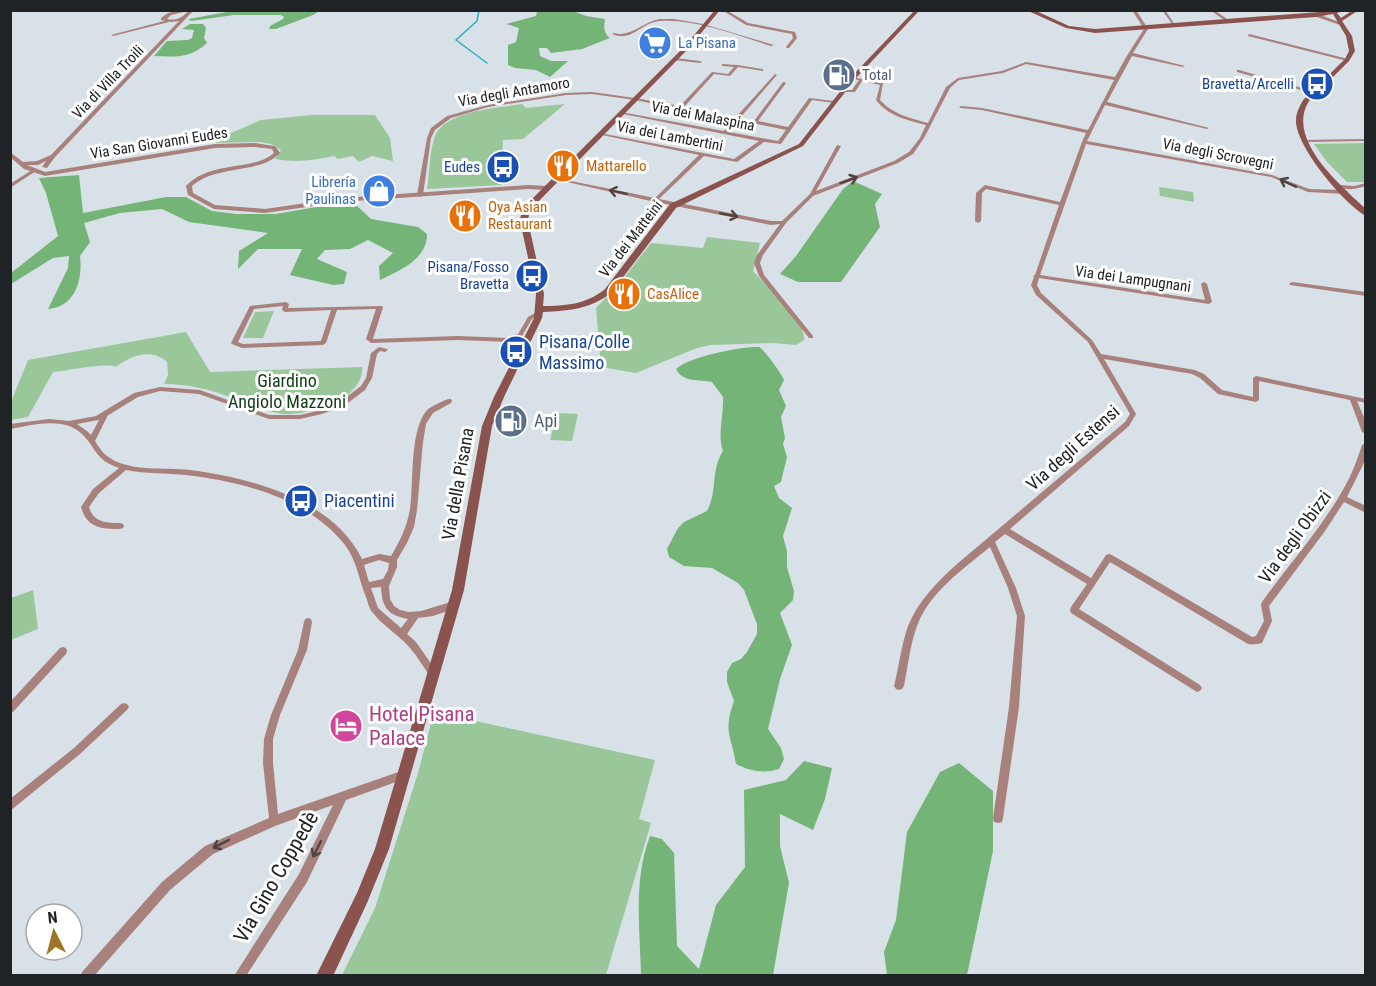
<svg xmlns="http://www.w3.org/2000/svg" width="1376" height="986" viewBox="0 0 1376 986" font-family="'Roboto Condensed',sans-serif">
	<rect width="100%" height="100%" fill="#d8e1e7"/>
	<path fill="#99c79a" d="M522,104L526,108L565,104L523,139L503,140L501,185L427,189C430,173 429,149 436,134C449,110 499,108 522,104Z
		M312,115H375L390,138L393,161L372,156L359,162L353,156L338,159L334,156C314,160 296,163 275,159L281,150L271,144L259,142L216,143L219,138L261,120Z
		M1365,143V182H1347L1327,162L1314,144Z
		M1159,187L1193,192L1194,202L1160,196Z
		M707,237L760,243L753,271C766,285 807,321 804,340L796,345L773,343L711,345L697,348L636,373L601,367L596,308L620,283L651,243L703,248Z
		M274,311L263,338H243L255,312Z
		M186,332L210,372L362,367C363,378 357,386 349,394C341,402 331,405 321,408C309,411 296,415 284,414C265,412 249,404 232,398C210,389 187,384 164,384L168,375L167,362C152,348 131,355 116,367C108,362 66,371 53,372L28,417L11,420V402L28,360Z
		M557,413L578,414L572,441L550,440Z
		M33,590L38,629L11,640V598Z
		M434,712L655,760L639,819L651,823L606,975H342L375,908L418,773Z"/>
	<path fill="#75b477" d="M316,10L318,12L313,15L276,29H269L270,26L283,19L284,17L281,15H234L191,21L189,19L232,11Z
		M537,11H573L586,16L605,19C604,26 603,33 610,38L582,49L551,53L547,48H539L540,56L551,61H568L550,77L536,70L515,68L508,65V45L516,42L519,28L506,24L536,16Z
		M190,24H203L206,28L204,38L207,43C191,58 176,57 154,56L167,41L188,40L192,38L194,30L182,29Z
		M79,175L83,213L166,197H186L212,211L236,214H276L339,203L355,204L371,219L418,227L427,234C427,260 400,270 380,280L379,266L393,253L368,240L350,249L325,250L317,259L347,272L344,284L333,285L290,275L302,249H258L238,269L239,251L268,233L189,222L162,209L120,213L84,223L90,242L80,256C83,280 75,307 48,309L68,268L69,256L53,258L11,284V273L58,236L46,193L39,178Z
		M853,181L882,194L875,204L880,227L841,282H798L780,274L796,256L843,189Z
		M759,347C764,349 783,376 784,380L779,390L786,406L781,417L785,438L783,444L787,457L781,482L774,486L779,498L792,508L783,536L787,551V567L794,591L793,600L780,613L792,645L780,679L768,729L781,748L784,759L779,769C764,774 750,771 736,764C731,733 723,733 734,701L727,682V672L732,663L741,659L747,652L757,634V624L744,590L738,583L712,568L684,566L669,557L667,549L678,528L684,522L707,511C718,490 710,472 723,451C717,434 724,415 723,397L712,382C699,379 683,383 676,369C688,357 742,346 759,347Z
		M804,761L832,768L825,799L813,830L780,814V846L789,883L773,975H641C640,928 633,881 650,836L662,839L674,853L677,946L699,969L716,905L745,867L744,790L786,780Z
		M959,763L993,791V851L967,975H887L884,952L896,920L907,832L940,772Z"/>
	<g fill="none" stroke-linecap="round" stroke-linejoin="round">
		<path stroke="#2caebd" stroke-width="1.5" d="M479,10L477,21L456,40L487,63"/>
		<path fill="#a8817c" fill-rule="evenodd" d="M722,10H726L748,23L795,32L797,38L789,48H787L786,47L793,38L792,34L746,25Z
			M1132,10H1136L1148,29L1133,53L1185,66L1183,67L1132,56L1107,102L1209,128L1207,129L1105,105L1087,141L1272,175L1309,189L1345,190L1348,192L1345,194L1308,192L1271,177L1086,144L1040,275L1205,300L1201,284L1204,282L1207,284L1212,302L1209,304L1039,278L1037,285L1041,293L1092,340L1101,354L1195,370L1204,374L1222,390L1253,397V378L1256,376L1366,399V403L1357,401L1366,422V434L1362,432L1350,400L1259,381V400L1256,402L1218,394L1200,378L1192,374L1104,359L1136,414L1129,426L1010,529L1091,578L1106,555L1109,554L1112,555L1252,637L1256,636L1264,621L1261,605L1262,602C1289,564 1321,529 1344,488C1352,474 1357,460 1362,445L1366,443V457L1362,467L1347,497L1366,506V513L1344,502L1325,531L1269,606L1272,621L1262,643C1258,644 1252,645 1248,644L1110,562L1079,609L1200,685L1202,688L1200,691L1197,692L1071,613L1070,610L1071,607L1087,584L1005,534L995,542L1016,588L1025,616L1019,707L1003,818L1002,822L998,823L994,822L993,818L1009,707L1017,616L1008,588L990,547C963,569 929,593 917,626C910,645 908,666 904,686L902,689L899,690L896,689L894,686C899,666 901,646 908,626C918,601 937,582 957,564L1125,422L1130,414L1088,342L1036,295L1031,285L1034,277L1033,276L1035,275L1059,205L986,189L982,193L981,221L978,223L975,221L976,193L985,185L1060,202L1082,142L1086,133L982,110L961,108L959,107L961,106L982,108L1088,130L1114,80L1026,64L1003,73L959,80L950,88L924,138L913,154L898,163L813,196L786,223L763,255L760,263L764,275L813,336V338H809L759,276L754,263L757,255L780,224L771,225L655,202L554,179L556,178L655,198L699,155L602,135L600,134V133L734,159L759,141L623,114L621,113V112L724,131L734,120L635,100L592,94L566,95L488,107L451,118L435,130L431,138L423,195L420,197L417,195L427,138L431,128L447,116L488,105L566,93L592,92L635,98L680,106L712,72L728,74L734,67L723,66H722V64L737,65L762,69H763V71L738,67L730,76L714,74L684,107L736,117L775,74L777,75L776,76L740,118L754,121L783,82H784L786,83L758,121L788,127L809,98L834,101L836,102L834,103L812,100L781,144L764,142L737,162L704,156L659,199L771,221H782L810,194L837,145L841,146L816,191L894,161L909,152L920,138L926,125C907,120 888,116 876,100L880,85L862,81L855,92H841V90H852L859,80L852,79V77L883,83L880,100C892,114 910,118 928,123L946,87L958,78L1002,71L1026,62L1115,77L1128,54L1144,29ZM738,120L786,130L778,141L729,132Z
			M1162,10H1165L1175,25H1173Z
			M1210,10H1214L1230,21L1227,22Z
			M660,19H674L703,24L774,45L771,46C735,35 697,19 660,21C641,22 632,43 612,34L614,33C631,38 644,21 660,19Z
			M168,20L169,22L113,36L111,35Z
			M1249,34L1348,59L1349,60L1347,61L1248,36Z
			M675,58L700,61L702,62L700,63L674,60V58Z
			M1237,70H1239L1316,92L1312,93L1237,72Z
			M1366,139V141L1304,142L1302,141L1304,140Z
			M32,170L36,171L10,188V184Z
			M1366,183V186C1356,189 1347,191 1338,187L1341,185L1354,186Z
			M1292,282L1366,292V296L1290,285L1289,284Z
			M286,302L289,304L288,308L382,306L383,307L373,339L458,336L509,338L518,334L528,317L540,310L543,312L532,319L522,336L510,342L458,340L371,343L366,339L376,309L337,310L326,343L323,345L242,348L232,344L231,343L250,306ZM283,306L282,310L285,312L331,310L321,341L243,344L238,342L254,309Z
			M379,347L387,349L388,350L385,352L380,351L377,354L372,378L365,390L344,406L322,414L300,419H269L199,394L160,391L138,397L107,416V417L95,441C99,447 103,454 110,458C131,472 165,467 190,470C251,478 333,499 362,559L379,554L391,556C400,541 407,527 410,509C414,483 409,431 427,410C430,407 435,405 439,403C444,401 446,399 451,399L452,401L451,403L433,413L426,424L423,442L417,510L414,527L407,543L397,560V567L389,586L390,599L394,606L400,610L409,612L421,611L454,601L457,602L458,605L457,608L433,616L418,618L407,634L416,642L437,672L438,675L437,678L434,679L431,678C424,668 418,657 410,648C399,635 383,626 373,613C369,609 368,602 366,597C357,574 357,558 340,539C303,497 238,481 186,475C166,473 146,474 126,470L99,493L89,507C93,522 106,523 120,523L123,524L124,526L123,528L120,529C101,529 87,528 81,507L93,489L119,468C94,459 98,450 82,434C64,416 32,425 10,429V424L49,419L69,421L96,416L134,393L160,387L200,390L269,415H300L321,410L340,402L361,386L366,378L371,353ZM99,420L91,435L87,431L77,424ZM379,560L389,563L388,570L383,579L369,582L364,565ZM381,587C382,607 387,615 408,619L401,628L378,608L371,588Z
			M308,618L311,619L312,622L307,650L280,715L273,739V763L278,814L404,770L407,772L409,775L407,778L346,800L307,882L246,976H234L299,874L333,805L275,826L213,854L170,890L94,976H81L82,972L162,882L205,846L269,818L263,763L264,739L271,715L298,650L304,622L305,619Z
			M63,647L66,648L67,651L66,654L13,712L10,713V702L60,648Z
			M124,703L127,704L129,707L127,710L80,754L10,811V799L74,748L121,704Z"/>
		<path fill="#a8817c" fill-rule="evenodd" d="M180,10H194L55,157L47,168L42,167L46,161L38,165H27L45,172L215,144L255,143L274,146L276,147L280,153C259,175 218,164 192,186L193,193L215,205L265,209L341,198L528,185L548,186L551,188L548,190L528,189L341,202L265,213L214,209L188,195L186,186C211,160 252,172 274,153L272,149L255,147L215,148L45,176L24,169L10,157V152L23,162L37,161L51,155L179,21L171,22L161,20V18L168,13ZM188,11C182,18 176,21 167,19L171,15Z
			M1314,14H1318L1344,24L1340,25L1314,16Z"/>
		<path fill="#8a534d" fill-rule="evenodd" d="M715,10H720L688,49L533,207L529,214L528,221L544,294L543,306C566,306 587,304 605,289L670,204L799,144L853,75L915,10H920L857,77L803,146L676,208L611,293C591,309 568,311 543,312L542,318L504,397L492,426L464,590L389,849L367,903L333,976H316L357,893L375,849L452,590L482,426L494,397L534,318L536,294L520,221L521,214L527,204L684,47Z
			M1026,10H1034L1069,26L1095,29L1346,10L1337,13L1341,18L1353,10H1359L1342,21L1352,36L1355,51L1349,61L1309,101C1285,139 1341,186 1366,209V216C1344,204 1295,146 1296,120C1296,113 1300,105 1304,99L1345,59L1349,51L1346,36L1333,14L1316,17L1095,33L1066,28Z"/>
	</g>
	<defs><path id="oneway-shaft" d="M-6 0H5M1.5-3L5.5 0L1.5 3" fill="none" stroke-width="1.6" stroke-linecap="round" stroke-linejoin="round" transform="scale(1.5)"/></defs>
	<g stroke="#504443">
		<use href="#oneway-shaft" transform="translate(849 180) rotate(-20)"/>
		<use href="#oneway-shaft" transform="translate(1288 183) rotate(-155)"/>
		<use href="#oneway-shaft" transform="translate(618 192) rotate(-168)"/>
		<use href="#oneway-shaft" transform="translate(729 215) rotate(11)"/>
		<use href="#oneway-shaft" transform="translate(221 844) rotate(153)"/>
		<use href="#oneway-shaft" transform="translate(317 849) rotate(116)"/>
	</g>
	<defs>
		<g id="supermarket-disc" transform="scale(1.725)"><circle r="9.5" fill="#3f7fe0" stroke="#fff"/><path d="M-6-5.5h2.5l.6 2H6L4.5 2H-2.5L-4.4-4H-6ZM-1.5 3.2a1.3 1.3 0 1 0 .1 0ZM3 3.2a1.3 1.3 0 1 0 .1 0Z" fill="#fff"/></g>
		<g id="fuel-disc" transform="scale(1.725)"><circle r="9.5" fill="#5c6f8a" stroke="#fff"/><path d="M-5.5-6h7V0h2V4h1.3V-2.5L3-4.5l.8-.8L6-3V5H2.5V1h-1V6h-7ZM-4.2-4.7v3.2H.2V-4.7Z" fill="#fff"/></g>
		<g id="bus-disc" transform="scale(1.725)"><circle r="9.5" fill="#1a4fb4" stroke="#fff"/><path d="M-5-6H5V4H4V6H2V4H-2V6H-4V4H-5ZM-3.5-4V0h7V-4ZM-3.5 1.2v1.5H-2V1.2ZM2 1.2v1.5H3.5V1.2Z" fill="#fff"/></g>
		<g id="restaurant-disc" transform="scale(1.725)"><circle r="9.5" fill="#e8710a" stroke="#fff"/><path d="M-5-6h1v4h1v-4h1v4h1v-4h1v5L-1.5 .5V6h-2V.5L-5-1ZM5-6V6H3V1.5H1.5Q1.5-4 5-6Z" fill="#fff"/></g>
		<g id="shop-disc" transform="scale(1.725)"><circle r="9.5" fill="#3f7fe0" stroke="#fff"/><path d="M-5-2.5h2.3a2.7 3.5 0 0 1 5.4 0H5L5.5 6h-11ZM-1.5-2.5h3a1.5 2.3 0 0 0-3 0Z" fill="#fff"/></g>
		<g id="hotel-disc" transform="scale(1.725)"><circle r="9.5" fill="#d1479c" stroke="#fff"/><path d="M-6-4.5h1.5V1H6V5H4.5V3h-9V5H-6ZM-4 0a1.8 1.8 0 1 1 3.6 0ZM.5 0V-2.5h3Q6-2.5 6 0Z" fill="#fff"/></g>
	</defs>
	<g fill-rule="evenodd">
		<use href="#supermarket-disc" x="655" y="43"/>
		<use href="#fuel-disc" x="839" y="75"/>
		<use href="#bus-disc" x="1317" y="84"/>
		<use href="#restaurant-disc" x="563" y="166"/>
		<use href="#bus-disc" x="503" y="167"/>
		<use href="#shop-disc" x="379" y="191"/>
		<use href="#restaurant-disc" x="465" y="216"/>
		<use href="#bus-disc" x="532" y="276"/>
		<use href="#restaurant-disc" x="624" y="294"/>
		<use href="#bus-disc" x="516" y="352"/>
		<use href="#fuel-disc" x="511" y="421"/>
		<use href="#bus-disc" x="301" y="501"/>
		<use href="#hotel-disc" x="346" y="726"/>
	</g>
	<g text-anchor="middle" stroke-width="6" stroke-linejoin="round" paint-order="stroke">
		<g font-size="15" fill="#366cbe" stroke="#fff" text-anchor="start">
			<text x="678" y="48">La Pisana</text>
			<text x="356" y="187" text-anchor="end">Librería<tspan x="356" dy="17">Paulinas</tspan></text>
		</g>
		<g font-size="15" fill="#4e5e75" stroke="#fff" text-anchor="start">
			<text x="862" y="80">Total</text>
		</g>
		<g font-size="15" fill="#202325" stroke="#fff">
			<text transform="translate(108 82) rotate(-46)" y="5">Via di Villa Troili</text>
			<text transform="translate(514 92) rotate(-10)" y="5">Via degli Antamoro</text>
			<text transform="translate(703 116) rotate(11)" y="5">Via dei Malaspina</text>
			<text transform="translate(670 136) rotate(11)" y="5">Via dei Lambertini</text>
			<text transform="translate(159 143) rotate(-9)" y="5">Via San Giovanni Eudes</text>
			<text transform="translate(1218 154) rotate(11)" y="5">Via degli Scrovegni</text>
			<text transform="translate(631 239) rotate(-52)" y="5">Via dei Matteini</text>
			<text transform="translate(1133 279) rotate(8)" y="5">Via dei Lampugnani</text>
		</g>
		<g font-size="15" fill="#164399" stroke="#fff" text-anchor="end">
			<text x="1294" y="89">Bravetta/Arcelli</text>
			<text x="480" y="172">Eudes</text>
			<text x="509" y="272">Pisana/Fosso<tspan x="509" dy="17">Bravetta</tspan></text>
		</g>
		<g font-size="15" fill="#c56008" stroke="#fff" text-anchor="start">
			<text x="586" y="171">Mattarello</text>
			<text x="488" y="212">Oya Asian<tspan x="488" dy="17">Restaurant</tspan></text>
			<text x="647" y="299">CasAlice</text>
		</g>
		<g font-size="18" fill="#164399" stroke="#fff" text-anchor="start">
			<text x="539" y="348">Pisana/Colle<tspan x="539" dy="21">Massimo</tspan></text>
			<text x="324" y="507">Piacentini</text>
		</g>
		<g font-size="18" fill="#103d15" stroke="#fff">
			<text x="287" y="387">Giardino<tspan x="287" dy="21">Angiolo Mazzoni</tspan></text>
		</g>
		<g font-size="18" fill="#4e5e75" stroke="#fff" text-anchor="start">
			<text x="534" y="427">Api</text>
		</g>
		<g font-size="18" fill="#202325" stroke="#fff">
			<text transform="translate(1073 448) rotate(-42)" y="6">Via degli Estensi</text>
			<text transform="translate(458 484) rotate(-80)" y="6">Via della Pisana</text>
			<text transform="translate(1295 537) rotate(-54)" y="6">Via degli Obizzi</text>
		</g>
		<g font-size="21" fill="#b23c85" stroke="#fff" text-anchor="start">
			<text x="369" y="721">Hotel Pisana<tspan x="369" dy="24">Palace</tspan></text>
		</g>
		<g font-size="21" fill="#202325" stroke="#fff">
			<text transform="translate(276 877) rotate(-60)" y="7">Via Gino Coppedè</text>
		</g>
	</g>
	<rect width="1376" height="986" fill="none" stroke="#202325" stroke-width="24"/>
	<g transform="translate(54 932) rotate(354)"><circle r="28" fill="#ffffff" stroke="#a6a7a8" stroke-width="1.5"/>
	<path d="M0-4.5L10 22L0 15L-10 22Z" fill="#a07525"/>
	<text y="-9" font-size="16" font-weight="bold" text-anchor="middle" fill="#202325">N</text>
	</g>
</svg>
